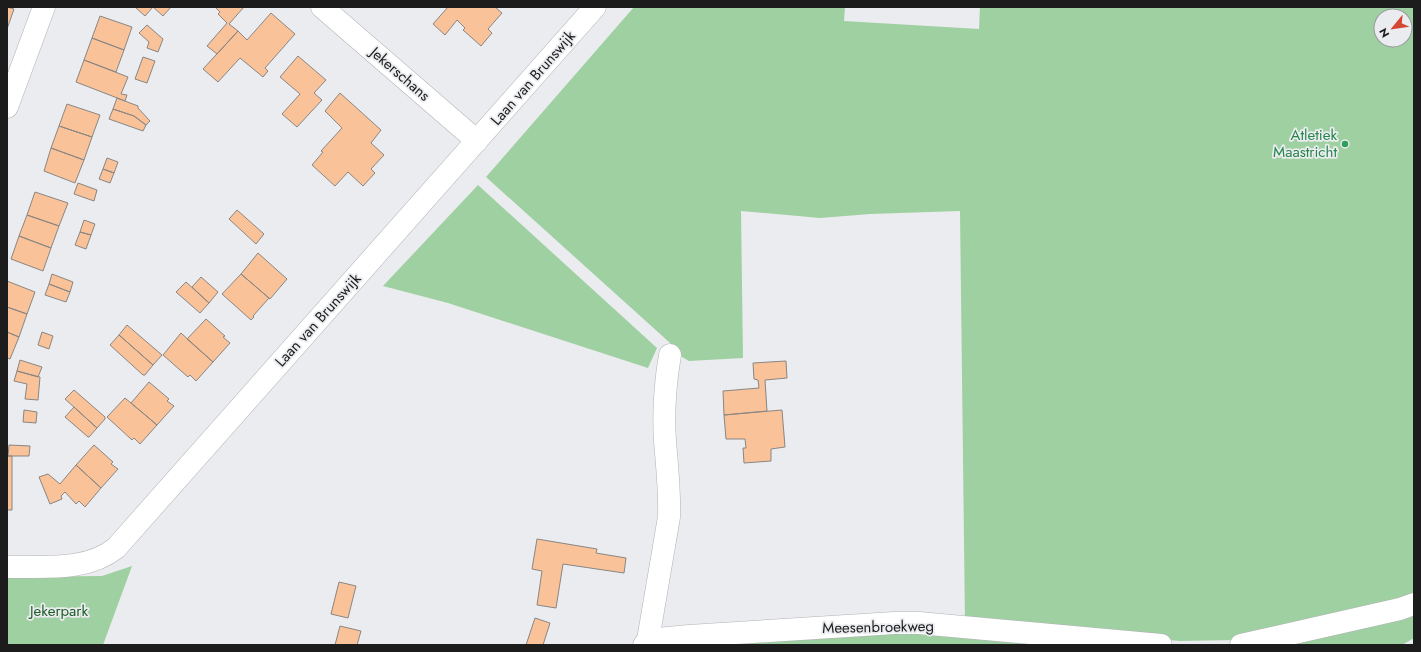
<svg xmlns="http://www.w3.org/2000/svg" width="1421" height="652" viewBox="0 0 1421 652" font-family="Jost,sans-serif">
	<rect width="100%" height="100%" fill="#ebecef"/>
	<path fill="#9fd0a1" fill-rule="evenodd" d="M634,7H845L844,21L979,29L980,7H1414V596L1235,640L1180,641L965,623L960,211L870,214L820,218L741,211L743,358L689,361L682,357L679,351L486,177ZM1381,16H1405V40H1381Z
		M478,185L657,348L648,368L448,303L383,286Z
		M132,566L103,645H7V577L102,576Z
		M1414,612V638L1402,645H1279Z
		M882,630L1085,645H908L901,644L885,645H665Z"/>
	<path fill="#f9c298" stroke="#898684" d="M7,7L14,9L7,29Z
		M137,7H153L145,16L136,8Z
		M153,7H171L163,16Z
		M215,7H244L229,24L238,31L217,54L207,46L227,23L218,14L220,12Z
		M448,7H495L502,13L488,29L492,33L481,46L463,30L465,28L457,20L445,35L433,24Z
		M271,13L295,34L265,68L268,71L263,77L240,58L218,82L203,69L238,31L247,40Z
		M100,16L132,27L124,50L92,38Z
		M147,25L163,39L158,52L147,48L149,42L139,33Z
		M92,38L124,50L116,72L84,60Z
		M298,56L326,80L314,93L322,100L297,127L282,114L300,94L280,77Z
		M143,57L155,61L147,83L135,79Z
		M84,60L128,77L121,94L127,95L125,101L76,82Z
		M340,93L381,130L371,143L384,155L371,169L375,173L363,186L348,172L335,186L312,165L323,152L321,151L342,128L325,111Z
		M117,98L138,106V108L150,121L146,125L134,116L113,109Z
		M67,104L100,115L92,137L59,126Z
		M113,109L134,116L146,125L143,131L109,119Z
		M59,126L92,137L84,160L51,148Z
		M51,148L84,160L75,183L44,171Z
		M107,158L118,162L114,173L103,169Z
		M103,169L114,173L110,183L99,179Z
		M78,183L97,190L94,201L74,194Z
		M35,192L68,203L59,226L27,215Z
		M237,210L264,234L256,244L229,219Z
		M27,215L59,226L51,248L19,236Z
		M84,220L95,224L91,235L80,232Z
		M80,232L91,235L86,249L75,245Z
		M19,236L51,248L43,271L11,259Z
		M258,253L287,279L270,299L241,274Z
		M52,274L73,282L70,292L49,284Z
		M241,274L269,298L253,316L254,317L251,320L222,294Z
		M201,277L218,292L209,303L192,287Z
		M7,281L35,292L27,314L7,307Z
		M186,282L209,303L200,313L176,292Z
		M49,284L70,292L66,302L45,295Z
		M7,307L27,314L19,337L7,332Z
		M206,319L225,336L223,337L230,343L213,362L187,339Z
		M127,325L162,355L153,365L119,335Z
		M7,332L19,337L10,359L7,358Z
		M42,332L53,336L49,349L38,345Z
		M181,333L213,362L196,381L190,375L188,377L163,355Z
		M119,335L153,365L145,375H143L110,345Z
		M20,360L42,367L38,377L17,371Z
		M786,361L787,378L765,380L767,411L724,415L723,391L759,388L758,380L754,379L753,363Z
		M17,371L40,377L38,400L25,399L27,384L14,381Z
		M149,382L169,399L167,401L174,406L157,425L131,403Z
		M74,390L105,417V419L97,428L65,399Z
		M125,398L157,425L140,444L134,438L132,440L107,417Z
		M74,407L97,428L89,437H88L65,417Z
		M24,410L37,412L36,423L23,422Z
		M782,410L785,447L771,449V461L744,463L743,448H746L745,439H726L724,415Z
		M9,445L30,446L29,456H8Z
		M94,445L113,462L111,464L118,469L101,488L76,465Z
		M7,456H12V510H7Z
		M76,465L101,488L85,507L79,501L76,504L65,492L61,496L62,499L50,504L39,477L48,474L60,484Z
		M537,539L597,549L596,553L626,558L624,573L563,564L556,608L537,605L542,571L532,569Z
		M339,582L356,586L348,618L331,614Z
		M535,618L550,623L543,645H526Z
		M340,626L361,631L357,645H335Z"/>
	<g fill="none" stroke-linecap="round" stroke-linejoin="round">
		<g stroke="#b2b3b6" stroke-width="23">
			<path id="minor" d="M322,7L477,141
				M7,107L44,7
				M7,567C43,566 86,572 116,548L595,7
				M648,640L669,517C670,492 667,466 665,441C663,411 665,384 670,355
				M644,645L648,640L689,636L894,623H919L1161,645
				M1241,645L1400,609L1414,604"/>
		</g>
		<use href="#minor" stroke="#fff" stroke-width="22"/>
	</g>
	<circle fill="#2e9e5b" stroke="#ebecef" stroke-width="1.5" cx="1345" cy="144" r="4"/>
	<g text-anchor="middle" stroke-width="3.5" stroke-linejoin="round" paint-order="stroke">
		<g font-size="15" fill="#1c1c1d" stroke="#ebecef">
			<text transform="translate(400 74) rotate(41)" y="5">Jekerschans</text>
			<text transform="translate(533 78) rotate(-49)" y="5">Laan van Brunswijk</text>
			<text transform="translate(318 320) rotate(-48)" y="5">Laan van Brunswijk</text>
			<text transform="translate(878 627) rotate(-1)" y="5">Meesenbroekweg</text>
		</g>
		<g font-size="15" fill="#27864d" stroke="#ebecef" text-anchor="end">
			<text x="1337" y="140">Atletiek<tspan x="1337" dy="17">Maastricht</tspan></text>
		</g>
		<g font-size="15" fill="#1b5c25" stroke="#ebecef">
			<text x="59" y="616">Jekerpark</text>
		</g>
	</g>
	<rect width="1421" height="652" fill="none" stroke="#1c1c1d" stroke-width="16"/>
	<g transform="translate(1393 28) rotate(241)"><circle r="19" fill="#ebecef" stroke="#98999b"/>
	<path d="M0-3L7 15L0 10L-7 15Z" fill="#d44832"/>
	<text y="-6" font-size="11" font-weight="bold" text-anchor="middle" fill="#1c1c1d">N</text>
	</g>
</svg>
